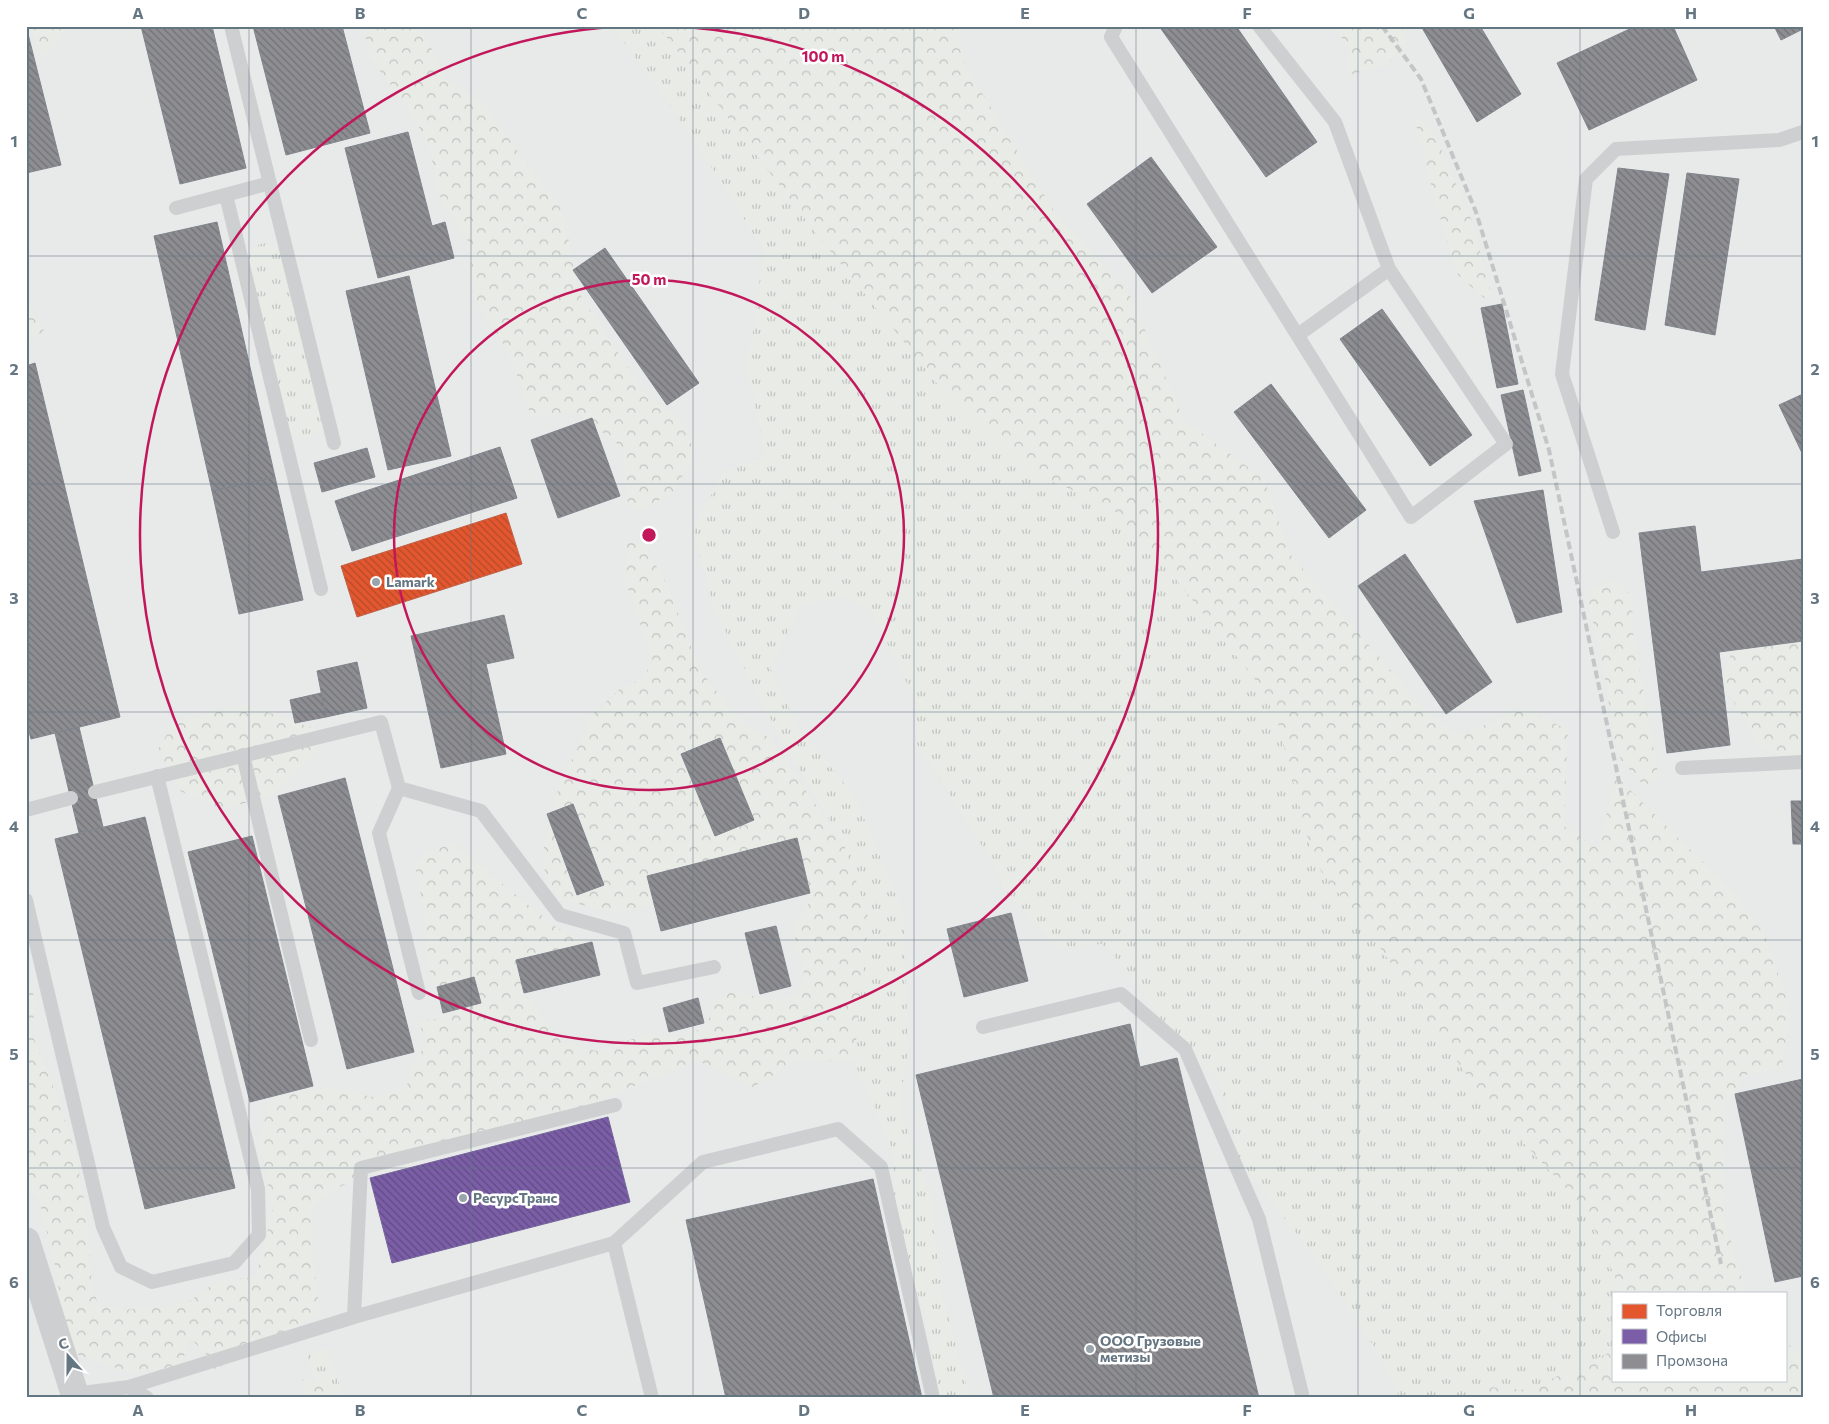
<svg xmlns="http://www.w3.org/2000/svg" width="1829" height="1424" viewBox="0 0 1829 1424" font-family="Commissioner,sans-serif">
	<defs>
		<pattern id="grass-tufts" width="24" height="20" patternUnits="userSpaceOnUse" patternTransform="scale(1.25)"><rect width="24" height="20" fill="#e8ebe6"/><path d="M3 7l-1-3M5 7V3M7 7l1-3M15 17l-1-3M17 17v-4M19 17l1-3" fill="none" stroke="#c0c3c0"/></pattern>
		<pattern id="forest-crowns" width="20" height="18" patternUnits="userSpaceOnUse" patternTransform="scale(1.25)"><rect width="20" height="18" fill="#e8ebe6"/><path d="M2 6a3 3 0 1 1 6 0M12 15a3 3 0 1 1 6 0" fill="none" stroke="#c0c3c0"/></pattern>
		<pattern id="shops-back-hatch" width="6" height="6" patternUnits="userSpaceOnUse" patternTransform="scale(1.25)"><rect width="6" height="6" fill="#e4572e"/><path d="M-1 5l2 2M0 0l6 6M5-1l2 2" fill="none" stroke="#b24a2c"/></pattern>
		<pattern id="offices-back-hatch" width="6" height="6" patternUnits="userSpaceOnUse" patternTransform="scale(1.25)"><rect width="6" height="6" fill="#7b5ea7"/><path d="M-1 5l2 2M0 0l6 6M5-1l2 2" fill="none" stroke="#5f4c81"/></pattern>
		<pattern id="industry-back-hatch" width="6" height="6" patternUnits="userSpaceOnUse" patternTransform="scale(1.25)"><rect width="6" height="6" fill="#8d8d92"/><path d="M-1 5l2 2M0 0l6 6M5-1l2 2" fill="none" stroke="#717277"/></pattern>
	</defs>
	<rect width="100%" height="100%" fill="#f9f9f9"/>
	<path fill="#e8e9e9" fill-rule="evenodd" d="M26,26H1803V1398H26ZM1613,1293H1785V1380H1613Z"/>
	<path fill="url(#grass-tufts)" d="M612,26H658L823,242L949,398L1033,474L1109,505L1168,569L1264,691L1279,726L1314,862L1373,937L1482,1098L1586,1210L1622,1293H1613V1351L1608,1355L1527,1390L1476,1386L1472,1398H1400L1382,1359L1325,1271L1239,1159L1219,1079L1173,1039L1132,975L1102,944L1059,948L1007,893L986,852L917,744V704L872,612L844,597L802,605L770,668L797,725L855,797L904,914L908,1050L899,1107L931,1198L943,1298L970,1398H940L925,1314L894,1228V1153L854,1061L869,919L844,845L780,737L715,611L693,530L723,473L766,456L747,367L756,313L763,250L725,187L667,101Z
		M263,243L275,247L284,261L322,415V429L308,439L292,435L285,423L246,260L253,248Z
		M327,1348L344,1398H321L307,1355Z"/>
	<path fill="url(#forest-crowns)" d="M29,26H65L63,34L43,58Z
		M363,26H421L445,78L487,107L530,169L559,204L568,237L579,293L643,391L682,422L695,454L672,494L636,511L626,499L623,448L577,413L531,416L510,355L474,297L470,244L438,193L429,143L401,98L370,58Z
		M658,26H957L965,65L1054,211L1129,293L1184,420L1264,479L1290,554L1426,711L1454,734L1467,733L1523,708L1568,730L1564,826L1598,849L1616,776L1735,894L1765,935L1790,1009L1782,1068L1744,1075L1724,1109L1723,1214L1746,1293H1622L1586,1210L1482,1098L1373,937L1314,862L1279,726L1264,691L1168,569L1109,505L1033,474L949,398L823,242Z
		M1334,26H1401L1407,41L1388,64L1346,76L1350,50Z
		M1414,116L1433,130L1472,221L1491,292L1484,298L1458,275L1437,208Z
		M26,300L44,331L26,343Z
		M627,540L644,546L666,582L700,670L741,723L768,737L844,845L869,919L854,1061L799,1060L753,1087L696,1060L575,1111L404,1153L327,1194L312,1207L314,1269L320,1313L265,1346L213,1370L208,1356L192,1340L179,1366L131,1373L76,1354L61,1339L58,1278L39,1199L26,1191V967L36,1005L31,1032L59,1101L76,1155L87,1217L92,1286L98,1304L123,1310L164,1307L190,1301L217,1281L256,1277L273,1209L259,1139L271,1101L277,1096L332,1087L372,1097L407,1088L409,1072L427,1042L418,1021L443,1018V1013L481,1003L474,977L437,987L431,981L423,906L415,865L430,851L453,844L557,928L590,942L516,960L524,993L561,1041L596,1051L648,1034L680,1038L707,1026L713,1005L733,989C756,999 773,1003 797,996L804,972L795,943L796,921L813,898L744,871L691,895L619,913L560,900L546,878L542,855L558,790L594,713L620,689L642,679L653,661L624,577Z
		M1605,581L1622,584L1632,599L1633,633L1659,779L1644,786L1621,760L1615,744L1601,653L1588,602L1592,591Z
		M1803,587V760L1762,750L1721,680L1741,628Z
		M244,704L318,730L317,753L271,796L222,809L180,791L158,749L174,723Z
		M1785,1339L1800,1357H1803V1398H1472L1476,1386L1527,1390L1613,1351V1380H1785Z
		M302,1379L323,1386L328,1398H305Z"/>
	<path fill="url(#shops-back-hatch)" stroke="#be6048" d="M506,513L522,564L357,617L341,566Z"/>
	<path fill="url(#offices-back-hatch)" stroke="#74659c" d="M608,1117L630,1202L392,1263L370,1178Z"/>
	<path fill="url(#industry-back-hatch)" stroke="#81868e" d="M26,26L61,165L26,173Z
		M141,26H212L246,168L180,184Z
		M253,26H342L370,133L286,155Z
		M1159,26H1236L1317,142L1266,177Z
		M1421,26H1480L1521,94L1477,122Z
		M1636,26H1673L1697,80L1589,130L1557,63Z
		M1774,26H1803V29L1781,40Z
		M408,132L432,226L445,222L454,258L378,278L345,148Z
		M1151,157L1217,247L1152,293L1087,204Z
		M1618,168L1669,174L1645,330L1595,320Z
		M1687,173L1739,179L1715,335L1665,325Z
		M217,222L275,477L212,491L154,236Z
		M605,248L699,383L667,405L573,270Z
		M409,276L451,456L388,470L346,291Z
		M1502,304L1518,384L1497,388L1481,308Z
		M1382,309L1472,435L1430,466L1340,339Z
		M35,363L120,717L31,739L26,721V366Z
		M1271,384L1366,510L1329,538L1234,412Z
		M1523,390L1541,471L1519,476L1501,395Z
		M1803,394V455L1779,405Z
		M592,418L620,496L558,518L531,440Z
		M500,447L517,498L352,551L335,501Z
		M367,448L375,477L322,492L314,463Z
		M275,477L303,600L239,614L212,491Z
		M1543,490L1562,612L1517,623L1474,501Z
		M1695,526L1701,572L1803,559V641L1719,652L1730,745L1667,753L1639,533Z
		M1405,554L1492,682L1446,714L1358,586Z
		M504,615L514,658L486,664L506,754L441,768L411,636Z
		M357,662L367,708L326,717L317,671Z
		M321,693L326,717L295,723L290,700Z
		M79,727L103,827L79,833L55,733Z
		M720,738L754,820L715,836L681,754Z
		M345,778L414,1052L347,1069L278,796Z
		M1791,801H1803V844H1793Z
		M573,804L604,885L577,895L547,814Z
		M145,817L235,1188L145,1209L55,839Z
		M252,836L313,1086L250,1102L188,852Z
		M797,838L810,893L661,931L647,876Z
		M1011,913L1028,981L964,997L947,929Z
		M776,926L791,986L760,994L745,933Z
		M592,942L600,975L524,993L516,960Z
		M474,977L481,1003L443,1013L437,987Z
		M698,998L704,1023L669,1032L663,1008Z
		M1130,1024L1140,1067L1177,1058L1259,1398H994L916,1075Z
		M1803,1079V1276L1775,1282L1735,1094Z
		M873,1179L922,1398H726L686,1220Z"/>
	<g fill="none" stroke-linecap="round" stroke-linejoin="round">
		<path stroke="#cecfd0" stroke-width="14" d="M231,26L334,443
			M1116,26L1111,37L1411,517L1506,444L1389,269L1335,122L1259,26
			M226,195L321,589
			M176,208L270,183
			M1298,335L1389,269
			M1613,532L1562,374L1586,179L1616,149L1779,140L1803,132
			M243,755L311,1040
			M1682,768L1803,762
			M399,788L379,833L419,993
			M95,792L381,722L399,788L481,811L560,915L624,933L637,983L714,967
			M26,810L71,798
			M26,900L103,1227L121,1267L152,1282L234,1263L259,1235L258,1189L157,776
			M983,1027L1121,994L1185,1049L1259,1219L1303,1398
			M614,1243L703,1162L838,1129L881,1167L933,1398
			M354,1317L614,1243L652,1398
			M129,1387L147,1398
			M74,1394L129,1387L354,1317L361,1168L615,1105"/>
		<path stroke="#cecfd0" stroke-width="28" d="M26,1241L76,1398"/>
		<path stroke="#c3c5c6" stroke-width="4" stroke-dasharray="8 4" stroke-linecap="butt" d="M1382,26L1421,79L1476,212L1549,450L1721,1264"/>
	</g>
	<path fill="none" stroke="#657683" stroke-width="1" stroke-opacity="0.55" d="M249,26V1398M471,26V1398M693,26V1398M914,26V1398M1136,26V1398M1358,26V1398M1580,26V1398M26,256H1803M26,484H1803M26,712H1803M26,940H1803M26,1168H1803"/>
	<g fill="none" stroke="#c2185b" stroke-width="2.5">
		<circle cx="649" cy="535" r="255"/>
		<path d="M667 26A509 509 0 1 1 631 26"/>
	</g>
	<g fill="#99a4ac" stroke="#fff" stroke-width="2">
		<circle cx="376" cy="582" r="5"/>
		<circle cx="463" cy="1198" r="5"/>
		<circle cx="1090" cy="1349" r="5"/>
	</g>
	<g text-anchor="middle" stroke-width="5" stroke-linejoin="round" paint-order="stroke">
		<g font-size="14" font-weight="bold" fill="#657683" stroke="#fff" text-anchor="start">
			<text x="386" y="587">Lamark</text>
			<text x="473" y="1203">РесурсТранс</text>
			<text x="1100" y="1346">ООО Грузовые<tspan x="1100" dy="16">метизы</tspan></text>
		</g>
	</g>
	<circle cx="649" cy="535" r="8" fill="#c2185b" stroke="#fff" stroke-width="2.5"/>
	<g font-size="15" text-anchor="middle" font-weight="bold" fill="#c2185b" stroke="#fff" stroke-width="5" stroke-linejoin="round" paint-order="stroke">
		<text x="823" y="62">100 m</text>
		<text x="649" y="285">50 m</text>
	</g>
	<rect width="1829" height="1424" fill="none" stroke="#ffffff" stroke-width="55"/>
	<rect x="1612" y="1292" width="175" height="90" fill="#ffffff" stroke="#c1c8cd"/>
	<rect x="1622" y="1304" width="25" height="15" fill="#e4572e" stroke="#c1c8cd"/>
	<text x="1656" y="1316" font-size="15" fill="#657683">Торговля</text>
	<rect x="1622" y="1329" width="25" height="15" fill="#7b5ea7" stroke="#c1c8cd"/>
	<text x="1656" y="1342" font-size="15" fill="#657683">Офисы</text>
	<rect x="1622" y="1354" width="25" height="15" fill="#8d8d92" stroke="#c1c8cd"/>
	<text x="1656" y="1366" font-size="15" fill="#657683">Промзона</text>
	<g transform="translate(68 1356) rotate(339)" stroke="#ffffff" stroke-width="4" paint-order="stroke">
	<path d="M0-4L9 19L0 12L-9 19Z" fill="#657683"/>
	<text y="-8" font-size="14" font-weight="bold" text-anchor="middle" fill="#657683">С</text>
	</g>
	<rect x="28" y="28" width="1774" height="1368" fill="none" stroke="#657683" stroke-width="2"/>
	<g font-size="16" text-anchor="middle" font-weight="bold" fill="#657683">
		<text x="138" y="19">A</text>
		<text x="360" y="19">B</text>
		<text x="582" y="19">C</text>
		<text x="804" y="19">D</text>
		<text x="1025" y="19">E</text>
		<text x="1247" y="19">F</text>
		<text x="1469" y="19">G</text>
		<text x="1691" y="19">H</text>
		<text x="14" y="147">1</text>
		<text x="1815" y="147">1</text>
		<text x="14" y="375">2</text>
		<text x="1815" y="375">2</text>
		<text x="14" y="604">3</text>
		<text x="1815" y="604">3</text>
		<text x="14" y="832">4</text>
		<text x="1815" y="832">4</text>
		<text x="14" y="1060">5</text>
		<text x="1815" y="1060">5</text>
		<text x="14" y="1288">6</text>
		<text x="1815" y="1288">6</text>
		<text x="138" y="1416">A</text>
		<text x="360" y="1416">B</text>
		<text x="582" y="1416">C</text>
		<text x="804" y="1416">D</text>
		<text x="1025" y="1416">E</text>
		<text x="1247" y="1416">F</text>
		<text x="1469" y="1416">G</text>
		<text x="1691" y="1416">H</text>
	</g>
</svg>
